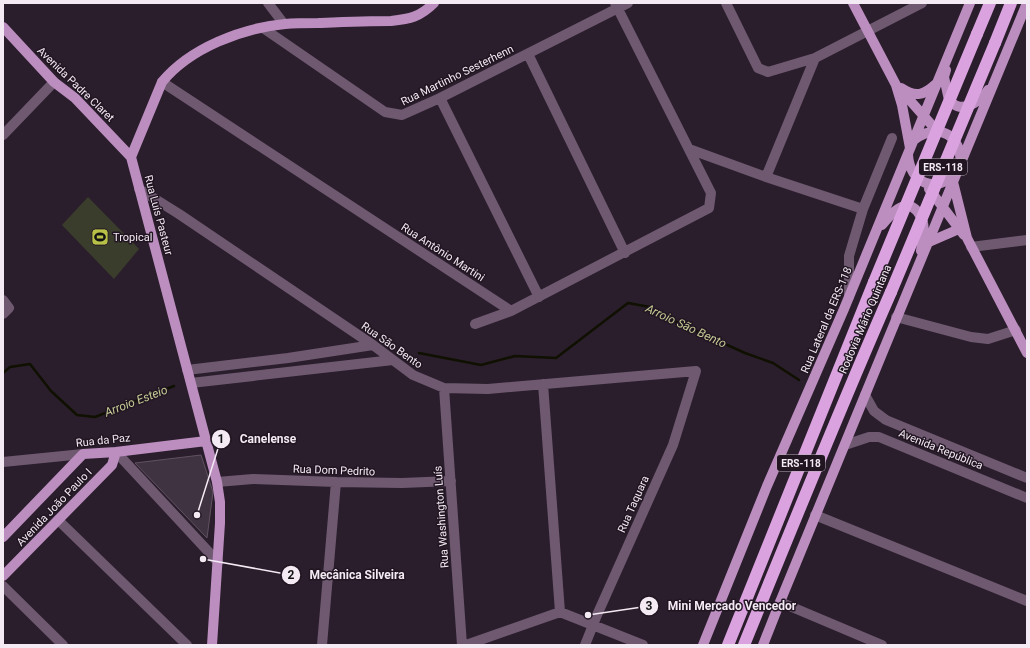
<svg xmlns="http://www.w3.org/2000/svg" width="1030" height="648" viewBox="0 0 1030 648" font-family="Roboto,sans-serif">
	<rect width="100%" height="100%" fill="#2b1e2c"/>
	<path fill="#3a3d2b" d="M88,197L139,249L114,279L62,225Z"/>
	<g fill="none" stroke-linecap="round" stroke-linejoin="round">
		<path stroke="#0f1000" stroke-width="2.5" d="M419,353L481,365L515,356L556,358L628,303L650,307L674,321L745,353L773,363L799,380
			M3,373L10,367L30,364L51,391L77,415L95,417L174,386"/>
	</g>
	<path fill="#403341" stroke="#615262" d="M201,455L213,492L207,538L135,463Z"/>
	<g fill="none" stroke-linecap="round" stroke-linejoin="round">
		<path stroke="#6f5971" stroke-width="10" d="M268,3L284,24
			M726,3L758,68L768,72L815,58L922,3
			M263,28L385,112L402,115L440,98L628,3
			M528,54L625,253
			M162,82L511,311
			M440,98L539,297
			M3,135L54,82
			M689,149L766,177L863,209
			M766,177L815,58
			M139,189L179,214L373,345L413,375L444,388L488,389L696,371L673,445L597,615L585,645
			M971,247L1027,240
			M849,297V256L863,209L892,138
			M3,300L9,308L3,314
			M896,317L971,337L988,339L1016,330
			M475,324L511,311L709,208L711,193L615,3
			M187,370L288,358L373,345
			M191,383L393,360
			M543,384L560,612
			M444,388L462,645
			M865,395L874,411L886,420L1027,478
			M845,445L869,437H879L1027,498
			M116,452L218,562
			M3,462L83,454
			M217,482L253,479L336,482L402,483L451,481
			M815,515L1027,601
			M58,520L187,645
			M3,586L63,645
			M780,602L882,645
			M322,645L336,482
			M466,645L560,612L643,645"/>
		<path stroke="#bc8ec0" stroke-width="10" d="M853,3L896,85L902,105L910,148
			M3,27L54,82L75,98L131,157
			M946,70L944,77L949,100C951,102 954,105 957,106C968,110 982,99 988,90
			M899,88L937,131
			M901,88C916,98 924,95 936,84
			M914,140C926,130 947,127 956,143C960,149 960,155 961,162
			M908,155C910,184 936,194 956,173
			M953,182L967,238L1027,353
			M929,189L964,235
			M882,225C890,215 905,197 917,211C920,215 922,218 923,223C925,231 922,242 921,251
			M929,242L959,229
			M3,537L83,454L116,452L206,441
			M3,576L112,465L116,452
			M212,645L220,523V502L217,482L131,157L162,82C190,48 242,28 285,24C296,23 307,23 318,23C343,22 367,21 391,21C410,19 420,17 434,3
			M703,645L767,486L844,309L970,3
			M763,645L780,602C862,402 944,203 1027,3"/>
		<path stroke="#daa3df" stroke-width="12" d="M977,34L990,3
			M995,43L1011,3
			M728,645L874,282
			M744,645C792,527 840,408 891,292"/>
		<path stroke="#daa3df" stroke-width="12" d="M874,282L977,34
			M891,292L995,43"/>
	</g>
	<defs>
		<g id="stadium-square" transform="scale(0.9)"><rect x="-9" y="-9" width="18" height="18" rx="4" fill="#b7c148" stroke="#211522"/><path d="M0-5a6.5 5 0 1 0 0 10a6.5 5 0 1 0 0-10ZM-3.5-1.8h7v3.6h-7Z" fill="#111"/></g>
	</defs>
	<g fill-rule="evenodd">
		<use href="#stadium-square" x="100" y="237"/>
	</g>
	<g text-anchor="middle" stroke-width="3" stroke-linejoin="round" paint-order="stroke">
		<g fill="#211522" stroke="#b4aab5" stroke-width="1">
			<rect x="919" y="159" width="48" height="16" rx="3"/>
			<rect x="777" y="455" width="48" height="16" rx="3"/>
		</g>
		<g font-size="10" font-weight="bold" fill="#f3eaf4">
			<text x="943" y="171">ERS-118</text>
			<text x="801" y="467">ERS-118</text>
		</g>
		<g font-size="11" fill="#f3eaf4" stroke="#211522">
			<text transform="translate(457 75) rotate(-26)" y="4">Rua Martinho Sesterhenn</text>
			<text transform="translate(76 84) rotate(44)" y="4">Avenida Padre Claret</text>
			<text transform="translate(159 215) rotate(75)" y="4">Rua Luís Pasteur</text>
			<text transform="translate(443 252) rotate(33)" y="4">Rua Antônio Martini</text>
			<text transform="translate(865 319) rotate(-67)" y="4">Rodovia Mário Quintana</text>
			<text transform="translate(826 320) rotate(-67)" y="4">Rua Lateral da ERS-118</text>
			<text transform="translate(392 345) rotate(35)" y="4">Rua São Bento</text>
			<text transform="translate(103 440) rotate(-6)" y="4">Rua da Paz</text>
			<text transform="translate(941 449) rotate(22)" y="4">Avenida República</text>
			<text transform="translate(334 470) rotate(2)" y="4">Rua Dom Pedrito</text>
			<text transform="translate(633 504) rotate(-66)" y="4">Rua Taquara</text>
			<text transform="translate(54 507) rotate(-46)" y="4">Avenida João Paulo I</text>
			<text transform="translate(441 517) rotate(-94)" y="4">Rua Washington Luís</text>
		</g>
		<g font-size="11" fill="#f3eaf4" stroke="#211522" text-anchor="start">
			<text x="113" y="241">Tropical</text>
		</g>
		<g font-size="12" font-style="italic" fill="#c5cc95" stroke="#211522">
			<text transform="translate(686 326) rotate(25)" y="4">Arroio São Bento</text>
			<text transform="translate(136 401) rotate(-21)" y="4">Arroio Esteio</text>
		</g>
	</g>
	<path fill="none" stroke="#f3eaf4" stroke-width="1.5" d="M197 515L221 439M203 559L291 575M588 615L649 606"/>
	<g fill="#f3eaf4" stroke="#211522" stroke-width="1.5">
		<circle cx="197" cy="515" r="4"/>
		<circle cx="203" cy="559" r="4"/>
		<circle cx="588" cy="615" r="4"/>
		<circle cx="221" cy="439" r="10"/>
		<circle cx="291" cy="575" r="10"/>
		<circle cx="649" cy="606" r="10"/>
	</g>
	<g font-size="12" text-anchor="middle" font-weight="bold" fill="#111">
		<text x="221" y="443">1</text>
		<text x="291" y="579">2</text>
		<text x="649" y="610">3</text>
	</g>
	<g font-size="12" text-anchor="middle" font-weight="bold" fill="#f3eaf4" stroke="#211522" stroke-width="3" stroke-linejoin="round" paint-order="stroke">
		<text x="268" y="443">Canelense</text>
		<text x="357" y="579">Mecânica Silveira</text>
		<text x="732" y="610">Mini Mercado Vencedor</text>
	</g>
	<rect width="1030" height="648" fill="none" stroke="#f3eaf4" stroke-width="8"/>
</svg>
